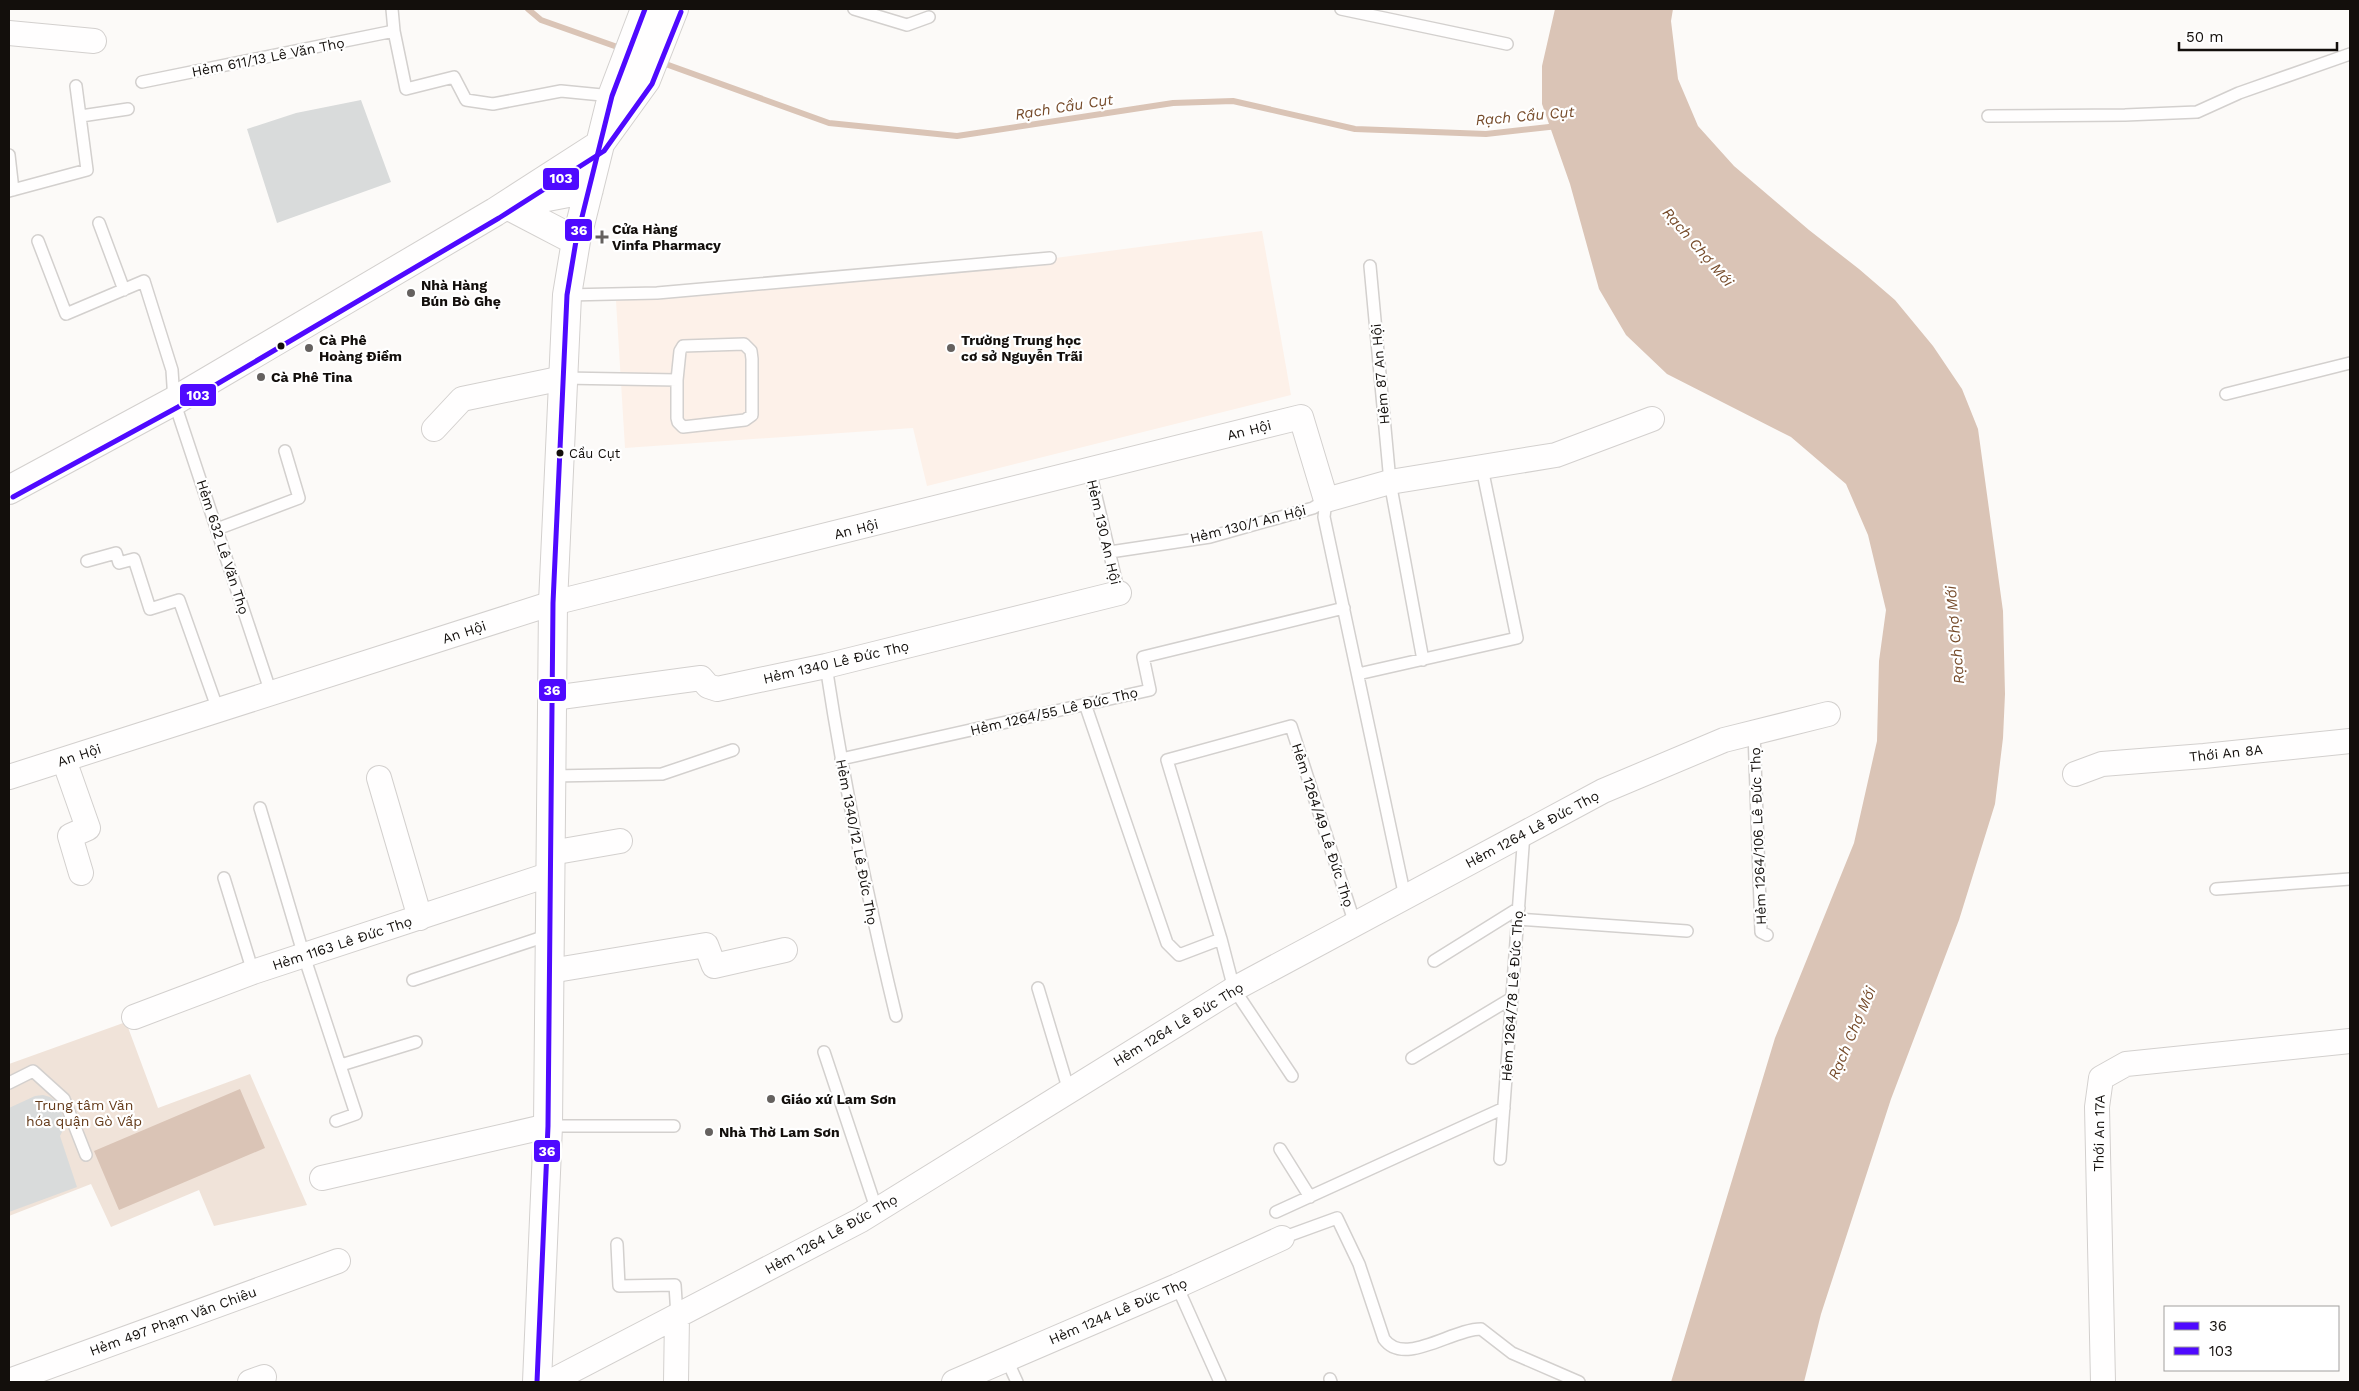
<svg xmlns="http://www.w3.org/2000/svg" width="2359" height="1391" viewBox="0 0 2359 1391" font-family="'Work Sans',sans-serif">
	<rect width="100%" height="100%" fill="#fcfaf8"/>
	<path fill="#fdf1e9" d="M1262,231L1291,395L927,486L913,428L625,448L616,301L779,283L1032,261Z"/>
	<path fill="#f0e3d9" d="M126,1022L158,1108L250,1074L307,1205L214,1226L199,1190L111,1227L91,1184L9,1216V1064Z"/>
	<path fill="#dac4b6" d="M1555,9H1673L1671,21L1678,79L1698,126L1734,166L1809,230L1859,269L1895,300L1933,346L1962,389L1978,429L2003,611L2005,694L2003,738L1995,804L1959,920L1891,1099L1821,1314L1804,1382H1671L1775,1038L1854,843L1877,741L1879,661L1886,610L1868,535L1846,484L1791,437L1667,374L1626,335L1599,289L1570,184L1542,104V66Z
		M240,1089L265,1148L119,1210L94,1151Z"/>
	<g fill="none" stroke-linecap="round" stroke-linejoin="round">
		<path stroke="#dac4b6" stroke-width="6" d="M528,9L541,20L623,49
			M660,62L829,123L957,136L1173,103L1233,101L1355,129L1486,134L1558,126"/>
	</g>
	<path fill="#d9dbdb" d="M361,100L391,182L277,223L247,129L296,113Z
		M43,1095L50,1097L58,1103L66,1124L60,1136L77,1187L9,1212V1108L35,1096Z"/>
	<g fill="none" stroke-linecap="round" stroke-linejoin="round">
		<g stroke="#d3d0ce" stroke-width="14">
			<path id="service" d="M392,9L394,31L406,89L454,77L466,100L493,104L561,91L612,96
				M854,9L907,25L929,17
				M1341,9L1507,44
				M142,82L394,31
				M81,116L128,109
				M1988,116L2125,115L2197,112L2239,93L2350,54
				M9,155L13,190
				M9,191L87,170L76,86
				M99,223L124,290
				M38,241L66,314L144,281L172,370L174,401L271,693
				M1370,266L1390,482L1423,660
				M567,295L657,293L1050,258
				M563,378L677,380V418L678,422L683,427L745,420L752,415V359L751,351L744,344L683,346L680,351L677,380
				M2226,394L2350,363
				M1090,471L1119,593
				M1326,500L1324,517L1405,897
				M217,529L299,498L285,451
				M1110,552L1210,537L1313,508L1326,500
				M87,561L116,553L119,563L134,559L150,609L179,600L218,710
				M826,666C844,784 868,900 896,1016
				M1358,674L1517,638L1482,468
				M1085,704L1167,943L1179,955L1221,939
				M1754,732L1761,932L1767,935
				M841,759L1150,690L1143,657L1344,608
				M552,776L662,774L733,750
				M260,808L304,956L356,1114L336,1121
				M224,878L253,972
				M2216,889L2350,879
				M1518,919L1687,931
				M1434,961L1519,908
				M413,980L549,935
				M1038,988L1069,1091
				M824,1052L877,1211
				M1412,1058L1512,998
				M341,1065L416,1042
				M1292,1076L1234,989L1221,939L1167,760L1291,726L1355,924
				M9,1083L33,1071L64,1099L86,1155
				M548,1126H674
				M1280,1149L1310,1197
				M1500,1159L1524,833
				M1276,1212L1504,1108
				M1282,1238L1337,1218L1359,1264L1384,1339C1404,1367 1452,1329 1481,1329L1512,1353L1579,1382
				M617,1244L619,1286L675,1285L677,1316
				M1177,1286L1220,1382
				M1007,1360L1017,1382
				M1330,1379L1331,1382"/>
		</g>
		<g stroke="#d3d0ce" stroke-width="26">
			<path id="minor" d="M9,33L94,41
				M434,429L462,399L563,378
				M553,698L701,678L708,686L717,689L826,666L1119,593
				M64,760L88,828L70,836L81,873
				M2075,774L2102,764L2204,756L2350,741
				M9,777L553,603L1301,417L1326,500L1390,482L1556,455L1652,419
				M379,778L420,918
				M551,853L620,841
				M550,971L706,945L714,966L785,950
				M134,1017L253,972L551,874
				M322,1178L548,1126
				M9,1381L338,1261
				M250,1382L264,1377
				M550,1382L861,1220L1234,989L1603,791L1724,740L1828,714
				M676,1382L677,1316
				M954,1382L1177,1286L1282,1238
				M2103,1382L2097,1107L2101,1078L2126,1064L2350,1041"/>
		</g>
		<g stroke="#d3d0ce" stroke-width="30">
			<path id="secondary" d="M521,202L589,189
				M507,205L576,241
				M9,490L174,401L495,212L599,145L646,80L674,9
				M537,1382L548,1126L553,603L567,295L576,241L612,96L645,9"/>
		</g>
		<use href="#service" stroke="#fffefe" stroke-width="11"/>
		<use href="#minor" stroke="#fffefe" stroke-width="24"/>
		<use href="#secondary" stroke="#fffefe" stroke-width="28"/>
		<g stroke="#fff" stroke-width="9">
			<path id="bus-1" d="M537,1382L548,1126L553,603L567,295L576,241L612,96L645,9"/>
		</g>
		<g stroke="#fff" stroke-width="9">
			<path id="bus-2" d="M13,497L178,407L499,218L604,151L652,84L681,12"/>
		</g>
		<use href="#bus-1" stroke="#4f0aff" stroke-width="5"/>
		<use href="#bus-2" stroke="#4f0aff" stroke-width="5"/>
	</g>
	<g fill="#65615f" stroke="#fff" stroke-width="2">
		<path d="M599.5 229.5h5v5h5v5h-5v5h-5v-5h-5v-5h5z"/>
		<circle cx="411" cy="293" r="5"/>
		<circle cx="309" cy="348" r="5"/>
		<circle cx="951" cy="348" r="5"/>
		<circle cx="261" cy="377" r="5"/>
		<circle cx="771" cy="1099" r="5"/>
		<circle cx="709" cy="1132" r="5"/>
	</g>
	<g fill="#130f0c" stroke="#fff" stroke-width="2">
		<circle cx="281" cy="346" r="4.5"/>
		<circle cx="560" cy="453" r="4.5"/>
	</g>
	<g text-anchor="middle" stroke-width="4.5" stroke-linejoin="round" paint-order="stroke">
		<g font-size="13" fill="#130f0c" stroke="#fff" text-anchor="start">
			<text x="569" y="458">Cầu Cụt</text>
		</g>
		<g font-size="14" fill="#130f0c" stroke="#fff">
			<text transform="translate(268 57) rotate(-11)" y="5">Hẻm 611/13 Lê Văn Thọ</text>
			<text transform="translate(1380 374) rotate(-95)" y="5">Hẻm 87 An Hội</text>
			<text transform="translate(1249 430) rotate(-14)" y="5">An Hội</text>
			<text transform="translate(1248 524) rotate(-14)" y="5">Hẻm 130/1 An Hội</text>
			<text transform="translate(856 529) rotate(-14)" y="5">An Hội</text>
			<text transform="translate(1104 532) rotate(77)" y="5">Hẻm 130 An Hội</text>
			<text transform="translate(223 547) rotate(72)" y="5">Hẻm 632 Lê Văn Thọ</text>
			<text transform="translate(464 632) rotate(-18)" y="5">An Hội</text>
			<text transform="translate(836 662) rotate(-13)" y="5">Hẻm 1340 Lê Đức Thọ</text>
			<text transform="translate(1054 711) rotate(-13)" y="5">Hẻm 1264/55 Lê Đức Thọ</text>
			<text transform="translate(2226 753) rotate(-6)" y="5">Thới An 8A</text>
			<text transform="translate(79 755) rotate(-18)" y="5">An Hội</text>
			<text transform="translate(1323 825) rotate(72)" y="5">Hẻm 1264/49 Lê Đức Thọ</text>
			<text transform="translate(1532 829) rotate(-28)" y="5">Hẻm 1264 Lê Đức Thọ</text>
			<text transform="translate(1758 836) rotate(-92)" y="5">Hẻm 1264/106 Lê Đức Thọ</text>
			<text transform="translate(857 842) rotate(79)" y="5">Hẻm 1340/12 Lê Đức Thọ</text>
			<text transform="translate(342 943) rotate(-18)" y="5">Hẻm 1163 Lê Đức Thọ</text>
			<text transform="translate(1512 996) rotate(-86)" y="5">Hẻm 1264/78 Lê Đức Thọ</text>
			<text transform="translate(1178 1024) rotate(-31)" y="5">Hẻm 1264 Lê Đức Thọ</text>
			<text transform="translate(2099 1133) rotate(-89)" y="5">Thới An 17A</text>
			<text transform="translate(831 1234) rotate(-29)" y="5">Hẻm 1264 Lê Đức Thọ</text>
			<text transform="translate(1118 1311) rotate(-23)" y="5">Hẻm 1244 Lê Đức Thọ</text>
			<text transform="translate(173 1321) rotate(-20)" y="5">Hẻm 497 Phạm Văn Chiêu</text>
		</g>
		<g font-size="14" font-weight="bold" fill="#130f0c" stroke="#fff" text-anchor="start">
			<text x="612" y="234">Cửa Hàng<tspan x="612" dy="16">Vinfa Pharmacy</tspan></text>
			<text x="421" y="290">Nhà Hàng<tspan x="421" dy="16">Bún Bò Ghẹ</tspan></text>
			<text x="319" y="345">Cà Phê<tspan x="319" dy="16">Hoàng Điềm</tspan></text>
			<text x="961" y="345">Trường Trung học<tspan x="961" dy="16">cơ sở Nguyễn Trãi</tspan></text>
			<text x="271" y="382">Cà Phê Tina</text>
			<text x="781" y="1104">Giáo xứ Lam Sơn</text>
			<text x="719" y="1137">Nhà Thờ Lam Sơn</text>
		</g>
		<g font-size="14" fill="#643a19" stroke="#fff">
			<text x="84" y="1110">Trung tâm Văn<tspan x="84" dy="16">hóa quận Gò Vấp</tspan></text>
		</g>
		<g font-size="15" font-style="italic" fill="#764b2a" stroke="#fff">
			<text transform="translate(1064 107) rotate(-9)" y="5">Rạch Cầu Cụt</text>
			<text transform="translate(1525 116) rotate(-5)" y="5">Rạch Cầu Cụt</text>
			<text transform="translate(1698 247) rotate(49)" y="5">Rạch Chợ Mới</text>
			<text transform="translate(1955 635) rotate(-95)" y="5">Rạch Chợ Mới</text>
			<text transform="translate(1852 1033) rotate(-67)" y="5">Rạch Chợ Mới</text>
		</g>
	</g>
	<g stroke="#fff" stroke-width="2">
		<rect x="542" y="167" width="38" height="24" rx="5" fill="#4f0aff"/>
		<rect x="564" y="218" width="29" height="24" rx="5" fill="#4f0aff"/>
		<rect x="179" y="383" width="38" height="24" rx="5" fill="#4f0aff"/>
		<rect x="538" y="678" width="29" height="24" rx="5" fill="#4f0aff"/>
		<rect x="533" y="1139" width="28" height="24" rx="5" fill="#4f0aff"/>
	</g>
	<g font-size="14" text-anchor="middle" font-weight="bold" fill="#fff">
		<text x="561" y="183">103</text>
		<text x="579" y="235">36</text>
		<text x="198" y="400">103</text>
		<text x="552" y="695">36</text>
		<text x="547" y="1156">36</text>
	</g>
	<rect width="2359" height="1391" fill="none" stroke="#130f0c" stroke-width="20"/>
	<rect x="2164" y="1306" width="175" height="65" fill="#ffffff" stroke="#a19f9e"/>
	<rect x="2174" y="1322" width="25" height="8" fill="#4f0aff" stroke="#a19f9e"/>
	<text x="2209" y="1331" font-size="15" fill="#130f0c">36</text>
	<rect x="2174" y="1347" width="25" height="8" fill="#4f0aff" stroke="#a19f9e"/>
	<text x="2209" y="1356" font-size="15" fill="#130f0c">103</text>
	<path d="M2179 42v8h158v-8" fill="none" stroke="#130f0c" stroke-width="2.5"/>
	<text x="2186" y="42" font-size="15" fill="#130f0c" stroke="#ffffff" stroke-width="4" paint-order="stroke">50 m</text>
</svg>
